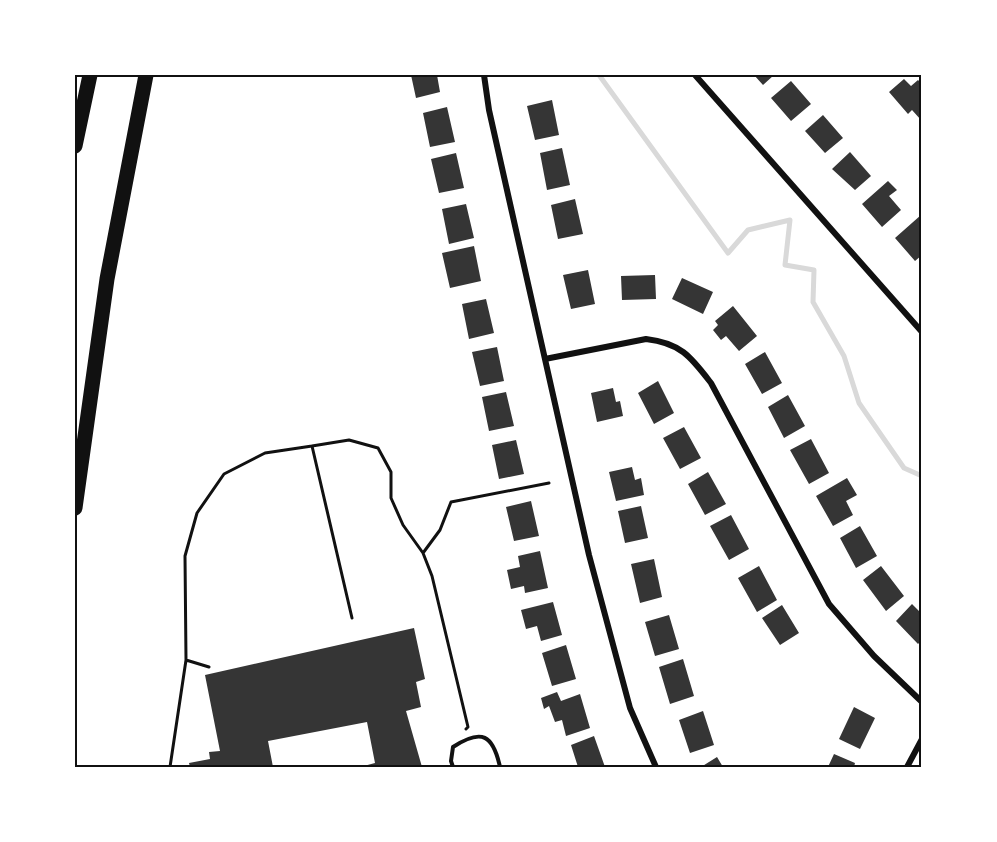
<svg xmlns="http://www.w3.org/2000/svg" width="997" height="842" viewBox="0 0 997 842" font-family="'Source Sans 3',sans-serif">
	<rect width="100%" height="100%" fill="#fff"/>
	<g fill="none" stroke-linecap="round" stroke-linejoin="round">
		<path stroke="#d9d9d9" stroke-width="5" d="M599,75L728,253L748,230L790,220L785,265L814,270L813,302L844,356L859,403L904,468L922,476"/>
	</g>
	<path fill="#353535" d="M411,75H437L440,92L416,98Z
		M754,75H774L763,85Z
		M904,79L911,86L918,80L922,84L921,120L912,110L908,114L889,92Z
		M791,81L811,104L791,121L771,98Z
		M552,100L559,135L535,140L527,106Z
		M447,107L455,142L430,147L423,113Z
		M823,115L843,138L825,153L805,131Z
		M562,148L570,185L547,190L540,153Z
		M850,152L871,176L855,190L832,169Z
		M456,153L464,188L439,193L431,159Z
		M888,181L897,190L889,196L901,210L882,227L862,204Z
		M575,199L583,234L558,239L551,205Z
		M466,204L474,238L449,244L442,209Z
		M921,215L922,255L915,261L895,238Z
		M474,246L481,281L450,288L442,253Z
		M588,270L595,304L571,309L563,275Z
		M655,275L656,299L622,300L621,276Z
		M682,278L713,292L703,314L672,299Z
		M486,299L494,333L469,339L462,304Z
		M733,306L757,336L739,351L726,336L721,340L713,330L718,325L715,321Z
		M497,347L504,381L480,386L472,352Z
		M765,352L782,383L762,394L745,364Z
		M658,381L674,413L654,424L638,393Z
		M613,388L616,402L620,401L623,416L597,422L591,393Z
		M506,392L514,426L489,431L482,397Z
		M788,395L805,426L784,438L768,407Z
		M684,427L701,458L680,469L663,438Z
		M811,439L829,473L809,484L790,450Z
		M516,440L524,474L499,479L492,445Z
		M632,467L635,480L641,478L644,495L616,501L609,472Z
		M708,472L726,504L705,515L688,484Z
		M847,478L857,495L846,501L853,515L833,526L816,496Z
		M531,501L539,536L514,541L506,507Z
		M641,506L648,538L625,543L618,511Z
		M731,515L749,549L729,560L710,526Z
		M860,526L877,556L856,568L840,538Z
		M540,551L548,588L525,593L524,586L511,589L507,570L520,567L518,556Z
		M654,559L662,597L640,603L631,564Z
		M759,566L777,600L757,612L738,578Z
		M881,566L904,596L886,611L863,580Z
		M553,602L562,635L541,641L537,626L526,629L521,610Z
		M912,604L922,614V640L918,644L896,621Z
		M782,605L799,633L780,645L762,618Z
		M669,615L679,649L655,656L645,622Z
		M414,628L425,679L416,682L421,707L406,711L422,767H360L375,763L367,722L268,741L273,767H190L189,763L210,759L209,752L220,751L205,675Z
		M566,645L576,679L552,686L542,653Z
		M683,659L694,696L670,704L659,667Z
		M557,692L561,701L580,694L590,728L566,736L562,720L555,722L549,706L544,709L541,698Z
		M854,707L875,718L860,749L839,739Z
		M703,711L714,745L690,753L679,720Z
		M594,736L605,767H578L571,745Z
		M834,754L855,763L854,767H828Z
		M717,757L723,767H701Z"/>
	<g fill="none" stroke-linecap="round" stroke-linejoin="round">
		<path stroke="#111" stroke-width="3" d="M423,553L440,530L451,502L549,483
			M352,618L312,446L349,440L378,448L391,472V498L403,525L423,553L432,576L468,727L466,729
			M209,667L186,660L185,556L197,513L224,474L265,453L312,446
			M170,767L186,660"/>
		<path stroke="#111" stroke-width="4" d="M453,767L451,761L453,747C482,728 493,735 500,767"/>
		<path stroke="#111" stroke-width="6" d="M484,75L489,110L589,555L630,708L656,767
			M695,75L922,332
			M545,359L646,339C681,343 691,357 711,383L829,604L874,656L922,702
			M907,767L922,739"/>
		<path stroke="#111" stroke-width="15" d="M75,146L90,75
			M75,508L107,279L146,75"/>
	</g>
	<rect width="997" height="842" fill="none" stroke="#ffffff" stroke-width="153"/>
	<rect x="76" y="76" width="844" height="690" fill="none" stroke="#111" stroke-width="2"/>
</svg>
